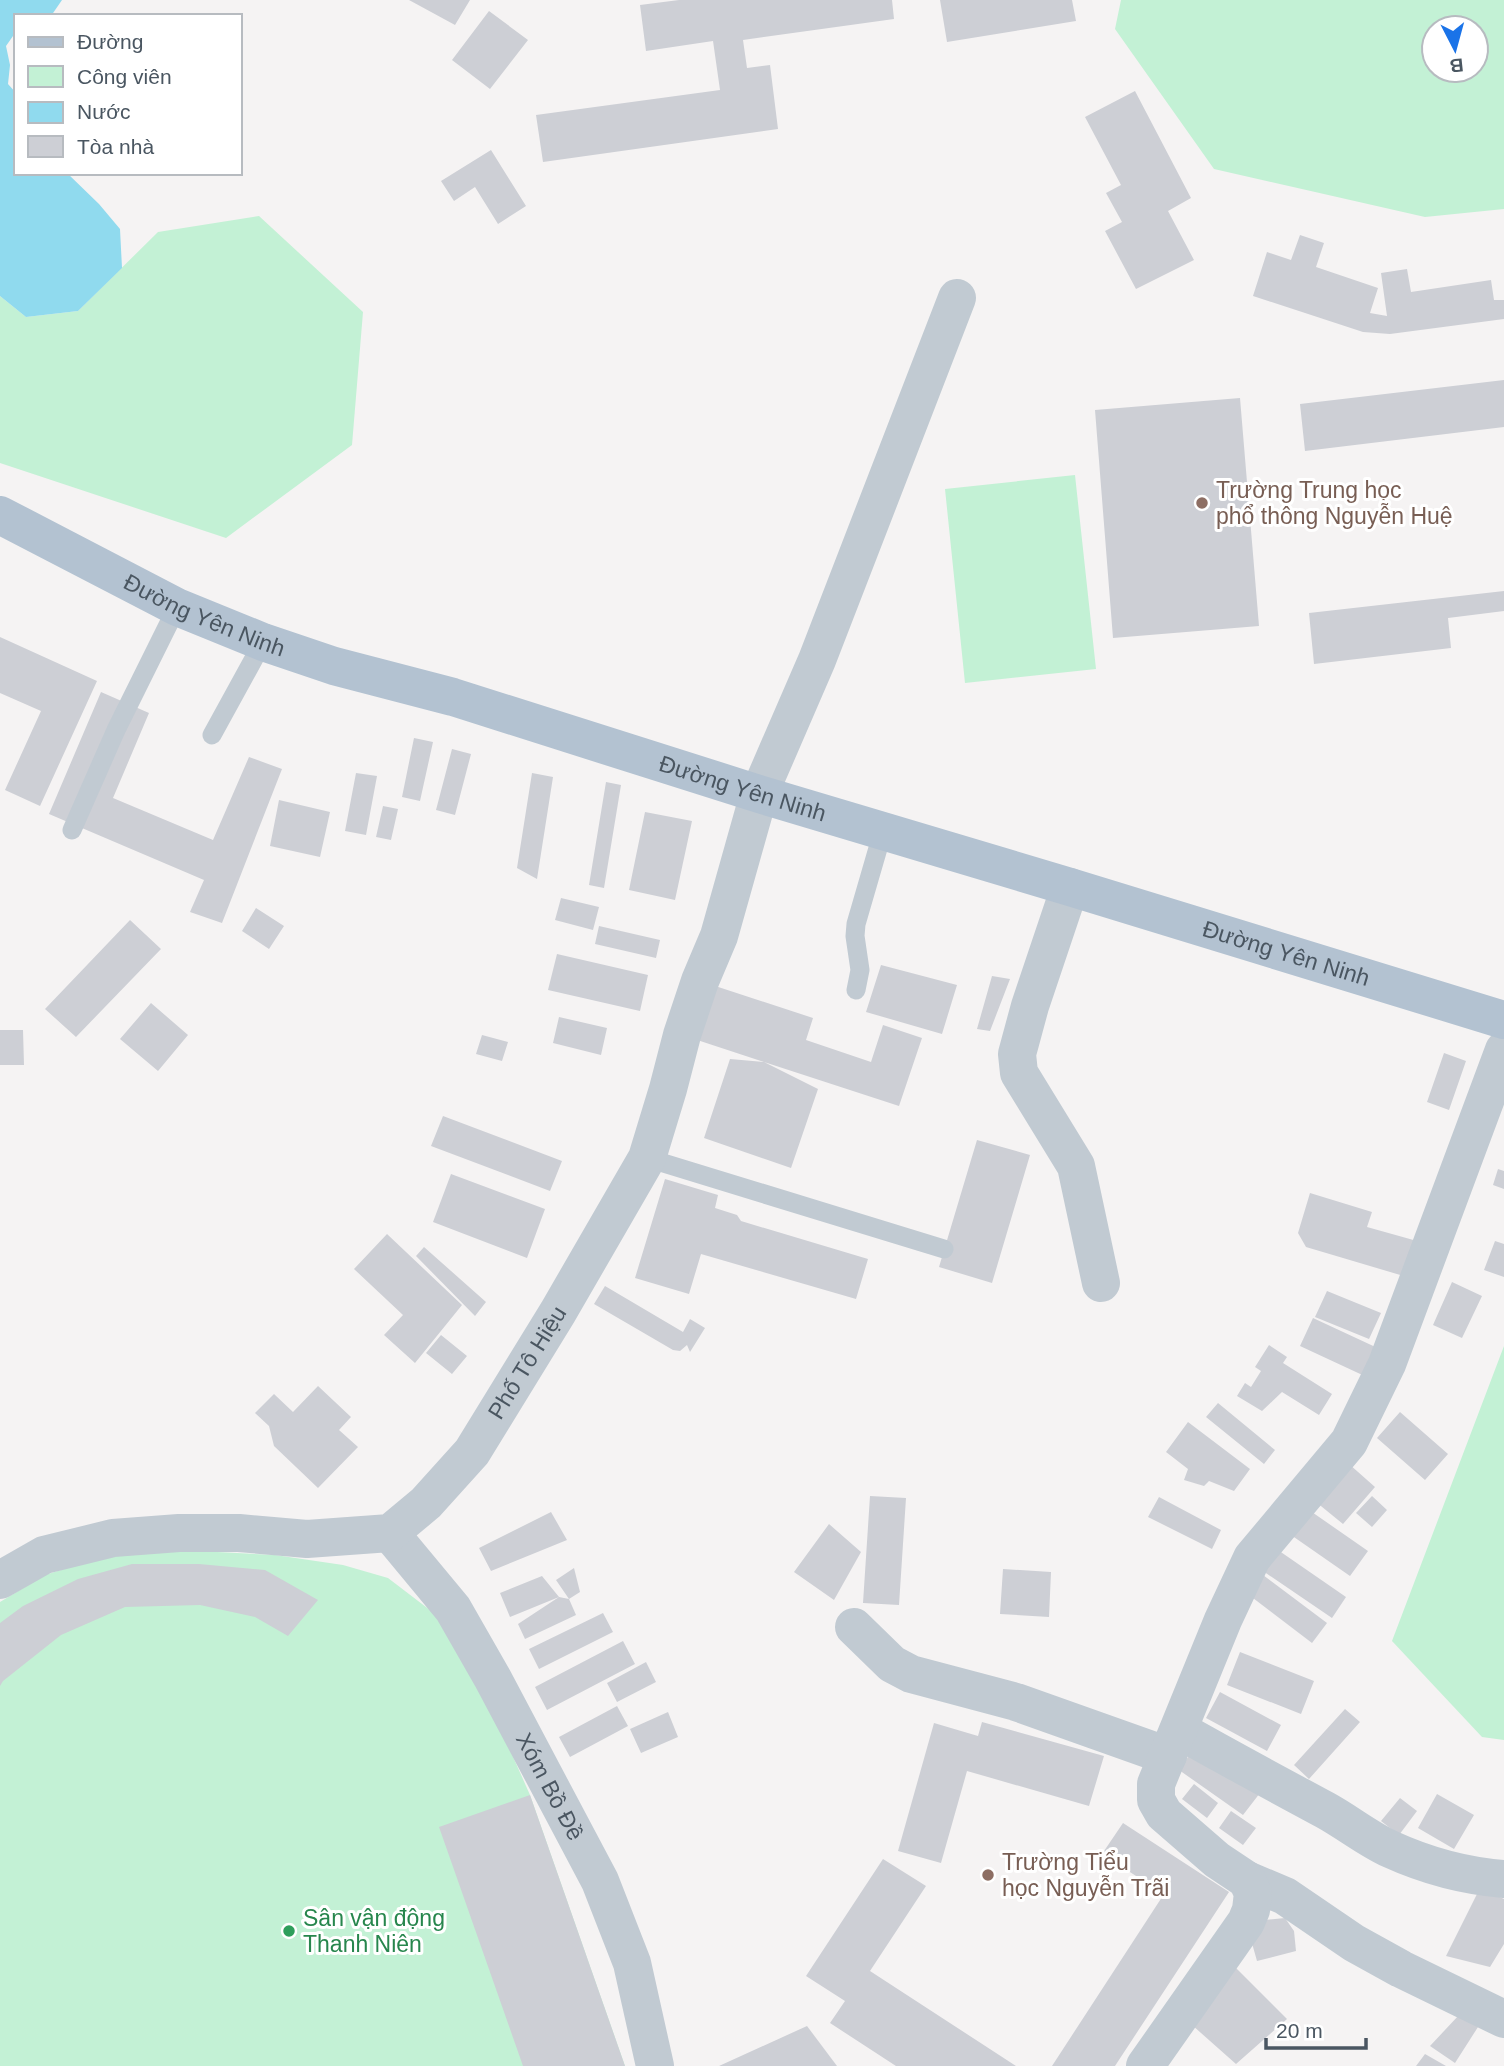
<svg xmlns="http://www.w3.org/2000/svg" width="1504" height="2066" viewBox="0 0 1504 2066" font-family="Arial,sans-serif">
	<rect width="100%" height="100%" fill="#f5f3f3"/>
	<path fill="#c3f1d5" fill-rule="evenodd" d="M1121,0H1504V209L1425,217L1214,169L1115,29ZM1476,28V70H1434V28Z
		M259,216L363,312L352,445L226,538L0,463V296L26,317L78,311L158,232Z
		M1075,475L1096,669L965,683L945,489Z
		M1504,1346V1740L1482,1737L1392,1641Z
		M179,1550L275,1555L343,1565L388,1578L443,1620L483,1689L530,1795L625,2066H0V1602L45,1575L111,1554Z"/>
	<path fill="#90daee" d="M0,0H62L51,16H16L13,36L6,46L10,65L8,84L16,93V173H67L99,204L120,229L122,268L78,311L26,317L0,296Z"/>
	<path fill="#cdcfd5" d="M409,0H470L455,25Z
		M679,0H892L894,19L743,40L747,68L770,65L778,129L543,162L536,115L720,90L713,41L646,51L640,5Z
		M940,0H1072L1076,21L947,42Z
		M489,11L528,40L490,89L452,60Z
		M1135,91L1191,198L1168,211L1194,260L1136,289L1105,231L1122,222L1106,193L1121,185L1085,117Z
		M491,150L526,206L498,224L475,187L454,201L441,181Z
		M1300,235L1324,243L1316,267L1378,288L1370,313L1387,316L1381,273L1407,269L1411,292L1491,280L1494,300H1504V319L1390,334L1363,332L1253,296L1267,252L1291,260Z
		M1504,380V427L1305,451L1300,404Z
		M1240,398L1259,626L1113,638L1095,410Z
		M1504,591V611L1448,618L1451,648L1314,664L1309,613Z
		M0,637L97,681L40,806L5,790L41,711L0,693Z
		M101,692L149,713L113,798L213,840L249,757L282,769L222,923L190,912L204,880L49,814Z
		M414,738L433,742L420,801L402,797Z
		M452,749L471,754L455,815L436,810Z
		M356,773L377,776L366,835L345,831Z
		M532,773L553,777L537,879L517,868Z
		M606,782L621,785L604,888L589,885Z
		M279,800L330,812L320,857L270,846Z
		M383,806L398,809L391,840L376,837Z
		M645,812L692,821L675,900L629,890Z
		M561,898L599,907L593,930L555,920Z
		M256,908L284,926L269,949L242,931Z
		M130,920L161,949L76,1037L45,1009Z
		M599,926L660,940L656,958L595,944Z
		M557,954L648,975L640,1011L548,990Z
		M881,965L957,985L942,1034L866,1012Z
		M992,976L1010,979L990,1031L977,1029Z
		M700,981L813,1018L806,1040L871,1062L883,1025L922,1038L899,1106L764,1062L818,1089L791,1168L704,1138L730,1059L764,1062L682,1035Z
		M151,1003L188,1035L158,1071L120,1039Z
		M559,1017L607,1028L601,1055L553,1043Z
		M0,1030H23L24,1065H0Z
		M482,1035L508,1042L502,1061L476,1054Z
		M1444,1053L1466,1061L1449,1110L1427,1102Z
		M443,1116L562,1161L550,1191L431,1146Z
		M977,1140L1030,1155L992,1283L939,1267Z
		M1498,1169L1504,1171V1189L1493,1185Z
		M451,1174L545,1209L527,1258L433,1222Z
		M665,1179L718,1195L715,1208L737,1215L741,1221L868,1259L856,1299L701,1254L689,1294L635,1278Z
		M1310,1193L1372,1212L1367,1227L1417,1241L1407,1277L1306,1247L1298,1233Z
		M387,1234L462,1305L415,1363L384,1335L403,1315L354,1269Z
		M1495,1241L1504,1244V1277L1484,1270Z
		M424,1247L486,1302L475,1316L416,1256Z
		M1452,1282L1482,1296L1462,1338L1433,1325Z
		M605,1286L683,1332L690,1319L705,1328L690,1352L687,1345L680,1351L673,1350L594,1304Z
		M1327,1291L1381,1313L1369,1339L1315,1317Z
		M1313,1318L1384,1351L1371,1379L1300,1346Z
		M441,1335L467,1356L452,1374L426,1353Z
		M1269,1345L1287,1357L1283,1363L1332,1394L1319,1415L1282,1392L1262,1411L1237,1396L1245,1383L1251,1387L1261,1371L1255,1367Z
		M318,1386L351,1417L339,1430L358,1447L318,1488L274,1446L269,1426L255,1413L274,1394L293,1412Z
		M1218,1403L1275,1450L1264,1464L1206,1417Z
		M1400,1412L1448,1454L1425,1480L1377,1438Z
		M1188,1422L1250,1469L1234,1491L1209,1481L1204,1486L1184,1480L1188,1469L1166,1452Z
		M1349,1464L1375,1487L1343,1524L1316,1502Z
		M870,1496L906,1498L899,1605L863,1603Z
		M1372,1496L1387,1510L1372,1527L1356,1513Z
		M1159,1497L1221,1530L1212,1549L1148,1517Z
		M1309,1510L1368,1551L1350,1576L1291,1535Z
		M551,1512L567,1540L491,1571L479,1548Z
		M829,1524L861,1552L834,1600L794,1572Z
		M1275,1548L1346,1597L1332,1618L1260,1569Z
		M132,1564H199L265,1570L318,1600L288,1636L255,1617L200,1605L125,1607L61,1635L3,1681L0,1686V1623L23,1606L78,1579Z
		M574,1568L580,1592L569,1599L576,1615L525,1639L518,1624L559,1597L569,1599L556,1580Z
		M1003,1569L1051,1572L1049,1617L1000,1614Z
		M1263,1575L1327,1623L1312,1643L1249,1595Z
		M542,1576L559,1597L510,1617L500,1593Z
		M603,1613L613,1632L539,1669L529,1649Z
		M623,1641L635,1664L547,1710L535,1687Z
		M1240,1652L1314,1681L1301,1714L1227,1685Z
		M646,1662L656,1682L617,1702L607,1683Z
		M1220,1692L1281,1725L1267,1751L1206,1718Z
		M617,1706L628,1726L570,1757L559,1737Z
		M1345,1709L1360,1722L1309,1779L1294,1765Z
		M668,1712L678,1737L641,1753L630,1729Z
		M982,1722L1104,1756L1089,1806L967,1771L941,1863L898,1851L934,1723L978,1736Z
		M1195,1747L1260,1793L1243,1815L1179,1770Z
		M1194,1784L1218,1803L1207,1818L1182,1799Z
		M1437,1794L1474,1815L1454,1849L1418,1828Z
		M530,1795L625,2066H523L439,1827Z
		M1400,1798L1417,1811L1399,1835L1381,1821Z
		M1231,1811L1256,1828L1243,1845L1219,1828Z
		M1123,1823L1229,1892L1115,2066H1052L1164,1894L1102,1854Z
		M883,1859L926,1886L870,1971L1016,2066H896L830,2023L845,2001L806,1976Z
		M1480,1888L1504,1899V1944L1490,1967L1446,1956Z
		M1285,1918L1294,1931L1296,1951L1257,1961L1246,1922Z
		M1236,1968L1287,2019L1236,2064L1192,2025Z
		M1459,2015L1478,2027L1455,2063L1430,2046Z
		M807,2026L837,2066H719Z
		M1425,2054L1446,2066H1416Z"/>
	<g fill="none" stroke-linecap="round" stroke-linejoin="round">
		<path stroke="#c1cad2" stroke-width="19" d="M212,735L263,642
			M72,830L116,730L177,607
			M856,990L860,970L855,936L856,924L883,831
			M647,1158L944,1249"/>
		<g stroke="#c1cad2" stroke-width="38">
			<path d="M1070,887L1030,1006L1017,1054L1019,1073L1076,1166L1101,1283"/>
			<path id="s1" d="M390,1533L453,1609L493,1679L600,1881L632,1963L655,2066"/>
			<path id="s2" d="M0,1580L44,1555L113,1538L179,1533H239L307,1539L390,1533L426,1503L472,1452L558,1312L647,1158L668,1089L682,1035L700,981L719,936L759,794L817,660L957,298"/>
			<path d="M854,1627L892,1664L911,1674L1016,1702L1168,1756"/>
			<path d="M1179,1730C1228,1758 1277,1784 1325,1810C1347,1822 1368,1839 1390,1849C1425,1865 1466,1876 1504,1879"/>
			<path d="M1247,1880L1285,1896L1354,1943L1401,1969L1504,2019"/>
			<path d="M1145,2066L1246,1922L1251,1910L1253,1893L1247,1880L1217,1860L1164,1814L1156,1800V1784L1223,1620L1252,1558L1349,1442L1387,1364L1504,1050"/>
		</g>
		<path stroke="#b3c2d1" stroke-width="38" id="s3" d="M0,515L177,607L263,642L334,666L453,697L759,794L1070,887L1504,1020"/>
	</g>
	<g fill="#8d6e63" stroke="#fff" stroke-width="2.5">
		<circle cx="1202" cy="503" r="7"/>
		<circle cx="988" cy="1875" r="7"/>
	</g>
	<circle fill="#2e9e5b" stroke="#fff" stroke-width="2.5" cx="289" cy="1931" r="7"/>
	<g text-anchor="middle" stroke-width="6" stroke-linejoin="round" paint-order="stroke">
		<g font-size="23" fill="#785e54" stroke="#fff" text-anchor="start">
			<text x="1216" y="498">Trường Trung học<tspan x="1216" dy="26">phổ thông Nguyễn Huệ</tspan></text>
			<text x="1002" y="1870">Trường Tiểu<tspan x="1002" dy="26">học Nguyễn Trãi</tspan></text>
		</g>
		<g font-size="23" fill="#4a5661" stroke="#fff">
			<text dy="8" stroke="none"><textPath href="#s3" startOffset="228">Đường Yên Ninh</textPath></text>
			<text dy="8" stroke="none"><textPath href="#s3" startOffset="794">Đường Yên Ninh</textPath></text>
			<text dy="8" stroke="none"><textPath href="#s3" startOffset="1362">Đường Yên Ninh</textPath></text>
			<text dy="8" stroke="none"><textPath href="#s2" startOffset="620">Phố Tô Hiệu</textPath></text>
			<text dy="8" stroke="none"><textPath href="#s1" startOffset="301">Xóm Bồ Đề</textPath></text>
		</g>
		<g font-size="23" fill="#27864d" stroke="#fff" text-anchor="start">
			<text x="303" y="1926">Sân vận động<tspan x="303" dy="26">Thanh Niên</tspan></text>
		</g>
	</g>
	<rect x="14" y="14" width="228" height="161" fill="#ffffff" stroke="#b7bbc0" stroke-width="2"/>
	<rect x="28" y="37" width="35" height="10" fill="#b3c2d1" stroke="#b7bbc0" stroke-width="2"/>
	<text x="77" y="49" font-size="21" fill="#4a5661">Đường</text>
	<rect x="28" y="66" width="35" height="21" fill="#c3f1d5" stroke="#b7bbc0" stroke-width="2"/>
	<text x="77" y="84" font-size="21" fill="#4a5661">Công viên</text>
	<rect x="28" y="102" width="35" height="21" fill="#90daee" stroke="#b7bbc0" stroke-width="2"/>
	<text x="77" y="119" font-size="21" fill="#4a5661">Nước</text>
	<rect x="28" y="136" width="35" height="21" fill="#cdcfd5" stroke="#b7bbc0" stroke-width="2"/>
	<text x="77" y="154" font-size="21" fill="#4a5661">Tòa nhà</text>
	<g transform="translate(1455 49) rotate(174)"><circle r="33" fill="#ffffff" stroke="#b7bbc0" stroke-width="2"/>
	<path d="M0-5L12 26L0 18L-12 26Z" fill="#1a73e8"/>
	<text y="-10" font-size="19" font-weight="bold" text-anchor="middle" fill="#4a5661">B</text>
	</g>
	<path d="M1266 2038v10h100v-10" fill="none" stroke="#4a5661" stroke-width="3.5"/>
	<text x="1276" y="2038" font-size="21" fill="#4a5661" stroke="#ffffff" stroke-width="5" paint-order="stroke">20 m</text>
</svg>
